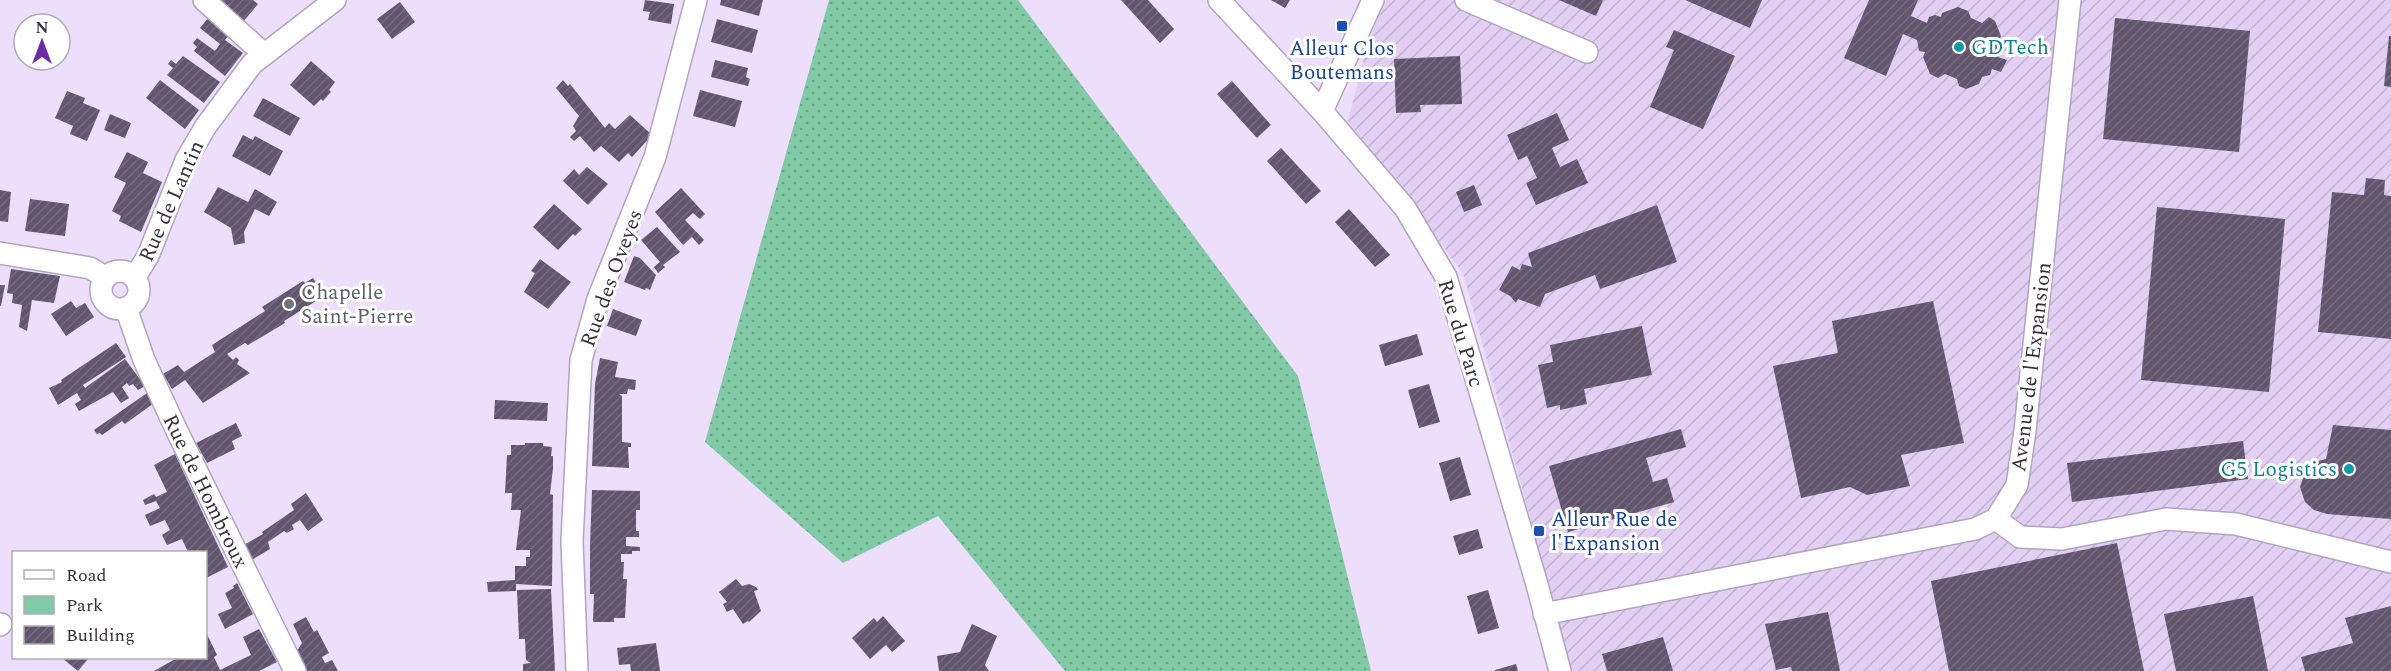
<svg xmlns="http://www.w3.org/2000/svg" width="2391" height="671" viewBox="0 0 2391 671" font-family="Spectral,serif">
	<defs>
		<pattern id="industrial-furrows" width="10" height="10" patternUnits="userSpaceOnUse" patternTransform="scale(1.5)"><rect width="10" height="10" fill="#e2cff3"/><path d="M-1 1l2-2M0 10L10 0M9 11l2-2" fill="none" stroke="#c2b2d1"/></pattern>
		<pattern id="green-dots" width="8" height="8" patternUnits="userSpaceOnUse" patternTransform="scale(1.5)"><rect width="8" height="8" fill="#81caa5"/><path d="M2 2h.1M6 6h.1" fill="none" stroke="#6aa588" stroke-width="1.8" stroke-linecap="round"/></pattern>
		<pattern id="building-hatch" width="6" height="6" patternUnits="userSpaceOnUse" patternTransform="scale(1.5)"><rect width="6" height="6" fill="#62556e"/><path d="M-1 1l2-2M0 6l6-6M5 7l2-2" fill="none" stroke="#756b7f"/></pattern>
	</defs>
	<rect width="100%" height="100%" fill="#eddefb"/>
	<path fill="url(#industrial-furrows)" d="M1386,0H2391V671H1572L1463,273L1348,121L1369,39Z"/>
	<path fill="url(#green-dots)" d="M829,0H1018L1298,376L1371,671H1065L938,516L843,563L705,442Z"/>
	<path fill="url(#building-hatch)" d="M215,0H253L258,4L242,23Z
		M645,0L674,4L671,24L648,20L650,12L643,11Z
		M721,0H763L759,16L720,5Z
		M1121,0H1148L1174,29L1160,43Z
		M1271,0H1290L1285,8Z
		M1559,0H1603L1596,16Z
		M1685,0H1762L1750,28Z
		M1869,0H1918L1911,16L1927,23L1929,17L1935,15L1941,17L1942,13L1958,7L1968,11L1971,18L1982,23L1989,17L1995,21L2001,36L1999,41L2001,50L1998,57L2007,60L2001,72L1992,69L1990,75L1982,77L1979,84L1966,89L1959,86L1957,79L1945,74L1938,78L1930,74L1923,57L1925,52L1919,51L1917,40L1903,34L1886,76L1844,58Z
		M400,2L415,22L392,39L377,19Z
		M209,17L229,35L225,40L243,53L225,76L194,51L197,47L193,43L197,38L215,51L220,44L200,28Z
		M2115,18L2250,31L2239,152L2103,139Z
		M717,19L758,30L752,53L711,42Z
		M1674,30L1735,56L1703,129L1650,107L1674,50L1666,47Z
		M2389,36H2391V87L2384,86Z
		M183,56L220,82L204,103L167,75L173,68L168,64L171,60L176,64Z
		M1460,56L1462,104L1420,105L1421,112L1396,113L1394,59Z
		M715,60L748,68L746,77L750,79L748,86L711,77Z
		M311,61L335,82L329,90L331,92L323,101L321,99L314,106L290,85Z
		M160,80L199,110L185,129L146,98Z
		M563,80L568,86L570,84L605,128L609,123L615,129L630,115L652,135L632,157L628,153L619,162L601,146L594,152L580,136L574,141L570,137L576,131L573,126L579,116L556,88Z
		M1232,81L1271,125L1257,138L1217,94Z
		M700,90L742,101L735,127L693,116Z
		M67,91L85,98L83,103L100,110L87,141L70,134L73,126L55,118Z
		M263,98L300,118L290,136L253,116Z
		M1557,113L1569,140L1552,148L1560,167L1577,159L1588,183L1536,205L1526,183L1537,178L1527,156L1518,160L1507,135Z
		M110,114L131,123L125,138L104,130Z
		M243,135L253,140L255,136L283,151L270,176L232,156Z
		M1281,148L1321,191L1306,204L1267,161Z
		M127,152L148,162L143,173L162,182L141,232L119,221L121,216L112,211L126,183L114,177Z
		M587,167L608,184L588,205L563,181L574,169L579,175Z
		M2366,178L2385,180L2384,195L2391,196V339L2318,332L2332,192L2364,195Z
		M1474,185L1482,205L1464,212L1456,192Z
		M218,187L248,202L255,189L277,202L269,216L255,209L244,232L245,243L234,245L231,228L204,212Z
		M681,188L705,214L700,219L693,213L685,220L704,240L699,245L692,237L683,245L655,212Z
		M0,190L11,192L8,222L0,221Z
		M30,199L69,204L65,236L25,231Z
		M554,204L582,229L575,236L573,234L558,250L533,227Z
		M1657,205L1677,262L1600,289L1595,275L1545,294L1540,307L1518,299L1516,303L1510,296L1499,290L1512,266L1520,270L1522,264L1532,267L1528,253Z
		M2157,207L2285,219L2269,392L2141,380Z
		M1349,209L1390,255L1375,267L1335,222Z
		M657,227L680,252L663,265L665,267L658,273L654,267L660,262L641,240Z
		M634,256L640,258L656,275L650,290L646,288L645,290L624,282Z
		M540,259L571,282L548,309L524,292L535,273L531,271Z
		M11,269L60,276L54,303L32,300L27,331L19,327L22,305L12,303L13,294L7,293Z
		M313,278L323,293L315,298L316,301L284,321L285,323L248,345L245,343L227,354L233,360L236,357L239,360L237,364L250,373L203,403L185,380L172,389L163,374L178,365L184,372L215,352L212,345L265,311L262,307L303,281L305,283Z
		M0,285H5L1,306H0Z
		M71,301L76,308L85,303L94,317L66,336L51,314Z
		M1933,301L1964,443L1901,455L1910,486L1867,495L1850,487L1801,498L1773,366L1838,353L1832,321Z
		M613,309L642,320L636,336L607,326Z
		M1642,326L1652,375L1584,389L1587,404L1560,410V405L1547,408L1538,365L1553,362L1550,345Z
		M1417,334L1423,355L1385,366L1379,345Z
		M116,343L126,357L83,385L85,388L125,359L145,386L138,390L133,384L129,386L127,383L122,387L129,398L121,403L113,392L79,411L75,404L81,400L77,393L58,405L49,388L62,382L61,380Z
		M600,358L618,362L615,377L636,380L635,390L628,389L627,394H619L622,396V442L631,443V447H628L629,468L592,466L595,384Z
		M1429,384L1440,422L1419,428L1408,390Z
		M147,393L154,403L125,424L122,421L102,435L100,433L97,434L94,430Z
		M495,400L548,403L547,421L494,419Z
		M236,423L242,436L232,441L235,449L207,463L196,443Z
		M2333,425L2391,430V519L2327,514L2314,510L2305,502L2300,487L2305,472L2318,461L2326,459Z
		M1681,429L1686,447L1646,458L1653,482L1667,478L1674,502L1568,532L1549,466Z
		M2243,441L2248,479L2072,502L2067,463Z
		M525,443H543V446L552,447L551,456H553V468L550,494L553,495L552,586L516,584V591L488,592L487,582L515,580V566H526V557H530V550H516L521,510H511L512,493H505L507,455H511V445H525Z
		M175,454L228,567L206,578V552H188L182,539L167,545L162,535L170,530L165,520L150,526L145,515L160,508L156,501L145,505L143,500L154,494L156,497L167,492L154,465Z
		M1460,457L1471,495L1450,501L1439,463Z
		M592,490L640,491V510H636V531H639V537H626V546L640,547V551H632V554H621V562H624L623,579H627L625,618H614V622H593L594,594H590V546Z
		M306,493L323,520L308,531L300,520L292,525L294,529L287,533L284,531L268,542L270,549L250,561L242,546L263,534L262,532L294,510L291,504Z
		M1478,529L1483,548L1459,555L1453,536Z
		M2117,543L2144,671H1949L1931,581Z
		M736,579L742,586L749,584L756,587L758,590L754,591L761,611L749,622L748,621L743,624L733,609L727,612L723,604L727,602L719,592Z
		M237,583L253,614L225,629L218,614L232,608L225,593L234,588L233,586Z
		M551,589L555,671H523V664L531,663L526,660L525,639H519L517,590Z
		M1488,590L1499,628L1478,634L1467,596Z
		M2253,596L2268,671H2176L2164,614Z
		M2391,606V671H2305L2301,657L2353,643L2345,618Z
		M1828,612L1840,671H1792L1791,667L1776,670L1765,624Z
		M883,616L905,641L892,652L886,645L870,659L852,638L874,618L877,622Z
		M306,617L314,632L317,630L329,653L322,657L325,663L332,660L338,671H307L297,651L302,643L293,624Z
		M972,624L997,636L985,665L989,671H939L937,656L960,652Z
		M259,629L277,662L259,671H154L177,658H206V632L217,655L214,657L220,670L251,655L243,637Z
		M1663,637L1673,671H1607L1602,654Z
		M656,643L660,671H631L630,664L619,665L617,648Z
		M62,658H89L78,671Z
		M1516,664L1518,671H1495V670Z"/>
	<g fill="none" stroke-linecap="round" stroke-linejoin="round">
		<g stroke="#b2a4c0" stroke-width="24">
			<path id="minor" d="M204,0L264,54
				M1219,0L1322,111L1405,208L1446,277L1536,581L1560,671
				M1466,0L1587,52
				M1322,111L1373,0
				M0,253L90,268L105,277
				M101 290a19 19 0 1 1 38 0a19 19 0 1 1-38 0Z
				M135,277L148,256L186,160L206,126L252,64L335,0
				M126,308L144,360L177,431L295,671
				M1996,519L2020,537L2062,539L2166,519L2236,524L2391,562
				M1544,614L1975,529L1996,519L2017,485L2025,431L2070,0
				M0,625L1,624
				M577,671L572,541L581,360L598,299L655,157L696,0"/>
		</g>
		<use href="#minor" stroke="#fff" stroke-width="21"/>
	</g>
	<g fill="#1a4fb4" stroke="#fff" stroke-width="2">
		<rect x="1336" y="20" width="12" height="12" rx="3"/>
		<rect x="1533" y="525" width="12" height="12" rx="3"/>
	</g>
	<g fill="#0f9aa8" stroke="#fff" stroke-width="2">
		<circle cx="1959" cy="47" r="6"/>
		<circle cx="2349" cy="469" r="6"/>
	</g>
	<circle fill="#6b7280" stroke="#fff" stroke-width="2" cx="289" cy="304" r="6"/>
	<g text-anchor="middle" stroke-width="6" stroke-linejoin="round" paint-order="stroke">
		<g font-size="21" fill="#0d838f" stroke="#fff" text-anchor="start">
			<text x="1971" y="54">GDTech</text>
			<text x="2337" y="476" text-anchor="end">G5 Logistics</text>
		</g>
		<g font-size="21" fill="#164399" stroke="#fff">
			<text x="1342" y="55">Alleur Clos<tspan x="1342" dy="24">Boutemans</tspan></text>
			<text x="1551" y="526" text-anchor="start">Alleur Rue de<tspan x="1551" dy="24">l'Expansion</tspan></text>
		</g>
		<g font-size="21" fill="#37313c" stroke="#fff">
			<text transform="translate(171 201) rotate(-66)" y="7">Rue de Lantin</text>
			<text transform="translate(611 278) rotate(-70)" y="7">Rue des Oveyes</text>
			<text transform="translate(1461 333) rotate(73)" y="7">Rue du Parc</text>
			<text transform="translate(2031 367) rotate(-83)" y="7">Avenue de l'Expansion</text>
			<text transform="translate(206 491) rotate(64)" y="7">Rue de Hombroux</text>
		</g>
		<g font-size="21" fill="#5b616d" stroke="#fff" text-anchor="start">
			<text x="301" y="299">Chapelle<tspan x="301" dy="24">Saint-Pierre</tspan></text>
		</g>
	</g>
	<rect x="12" y="551" width="195" height="108" fill="#ffffff" stroke="#afadb1" stroke-width="1.5"/>
	<rect x="24" y="570" width="30" height="9" fill="#ffffff" stroke="#afadb1" stroke-width="1.5"/>
	<text x="66" y="581" font-size="18" fill="#37313c">Road</text>
	<rect x="24" y="596" width="30" height="18" fill="#81caa5" stroke="#afadb1" stroke-width="1.5"/>
	<text x="66" y="611" font-size="18" fill="#37313c">Park</text>
	<rect x="24" y="626" width="30" height="18" fill="url(#building-hatch)" stroke="#afadb1" stroke-width="1.5"/>
	<text x="66" y="641" font-size="18" fill="#37313c">Building</text>
	<g transform="translate(42 42)"><circle r="28" fill="#ffffff" stroke="#afadb1" stroke-width="1.5"/>
	<path d="M0-4.5L10 22L0 15L-10 22Z" fill="#6d2ea4"/>
	<text y="-9" font-size="16" font-weight="bold" text-anchor="middle" fill="#37313c">N</text>
	</g>
</svg>
